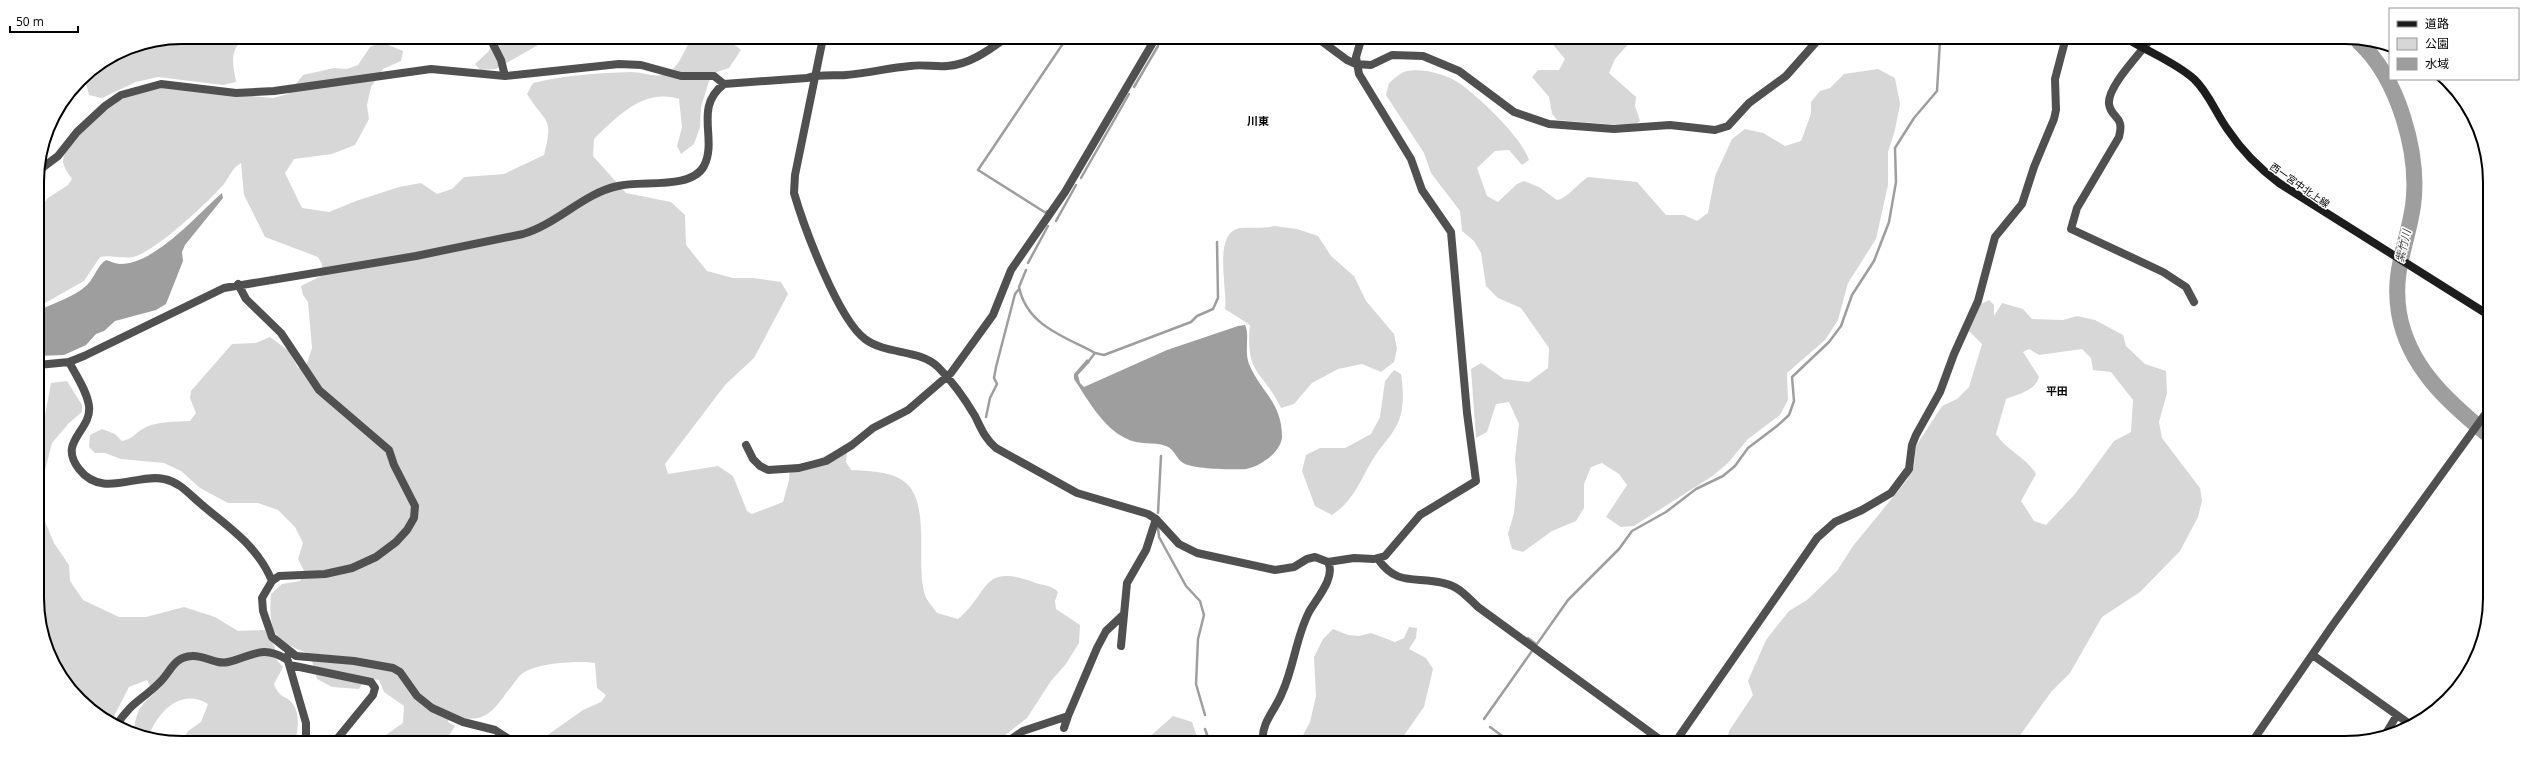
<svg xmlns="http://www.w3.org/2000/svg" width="2527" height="780" viewBox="0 0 2527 780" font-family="'Open Sans','Noto Sans JP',sans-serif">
	<rect width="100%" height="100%" fill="#fff"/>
	<path fill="#d7d7d7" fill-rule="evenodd" d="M182,37H247C228,48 233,64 236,82L223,85L158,77L136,82L102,98L89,95L84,76L127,48Z
		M495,38H544L538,45L496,69L480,70L475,64L488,52Z
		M695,38C711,38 729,38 741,50L729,68L717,72L709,81L701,107L700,127L694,144L681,154L677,146L682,127L679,99C643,88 617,117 594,139L593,156L626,193L671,202L685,215L686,245L707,271L733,278H753L781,282L788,294L754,358L725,385L665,464L668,474L718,466L733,476L747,511L752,514L783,502L789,480L790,466L814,461L837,450L847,453L846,462L851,470C868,471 893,471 906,483C931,505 915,564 925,595C927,601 933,607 937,613L958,619C990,593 980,563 1033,582C1042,586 1051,584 1058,592L1055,601L1056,609L1080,625L1079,643L1066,664L1051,681L1027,718L999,740L542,739L583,710L601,702L606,695L597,688L595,663C579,660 536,663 523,673C518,676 515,683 511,687C492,712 485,726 451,715L448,722L455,726L450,734L441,739H380L403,723L404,706L384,692L379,680L366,678L359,689L332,687L317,679L310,654C274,642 268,631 271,594L282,584L300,581L305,573L298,559L303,543L295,527L278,510L258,503H228L200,488L181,471L164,463L121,459L105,453H95L89,447L90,435L102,429L115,434L122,441C133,439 136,432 146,427C159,421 175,422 190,421L196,413L190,398L191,391L232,344L256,343L270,337L289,351L298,368L306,366L312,348L308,302L303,295L301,286L321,276L322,264L318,257L265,237L244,195L241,163C232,168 230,176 224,184C207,203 162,245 139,255C126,261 113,254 100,257L84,281L38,307V262L40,257L38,250V210L48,198L68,185L72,179C68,173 63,167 63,160C64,145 104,110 117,102C130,94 143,90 157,87L273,98L288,94L303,75L334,68L347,69L358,65L370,47L381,42L403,51L401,61L383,69L371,87L367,105L369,119L355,145L332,154L294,159L285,173L302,208L329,212L356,201L399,187L421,183L437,194L452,189L464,177L504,174L544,155C554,115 546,125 527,94L533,83C566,75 598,73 631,72C641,72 653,77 662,75C677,72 684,52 690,40Z
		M1554,40H1632L1615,59L1609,73L1636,97L1635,106L1640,121L1633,126L1557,120L1552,114L1549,97L1532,77L1538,70H1559L1565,59L1554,46Z
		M1878,69L1895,78L1900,104L1895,130L1888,152V185L1876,239L1848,283L1838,320L1825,340L1787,373L1788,400L1780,415L1748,439L1727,464L1711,477L1634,526L1621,527L1606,517L1627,485L1619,474L1602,463L1591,467L1584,484V508L1576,521L1552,531L1523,552L1512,549L1508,534L1514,513L1517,482L1515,459L1519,424L1509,402L1496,404L1487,432L1476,438L1471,369L1481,363L1504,379L1529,382L1548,368L1549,348L1521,308L1498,298L1486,286L1481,253L1474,241L1462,231L1460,211L1431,173L1424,153L1386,95L1389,83C1394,79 1401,72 1407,71C1425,68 1448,75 1462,85C1482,100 1522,138 1529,160L1522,165L1509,150L1495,151L1477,168L1487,196L1498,202L1517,184L1524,181L1539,187L1557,200C1568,198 1578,183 1588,177L1637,182L1666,215H1684L1697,221L1708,213L1715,176L1732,139L1745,129L1763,133L1785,146L1801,141L1811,114V102L1820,91L1830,88L1844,74Z
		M1274,226L1297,229L1318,236L1331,256L1354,276L1366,301L1394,334L1397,349L1394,362L1381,372L1362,364L1338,369L1312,383L1294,404L1281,408C1263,370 1245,376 1250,325L1225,309C1228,290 1212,233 1240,228C1252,227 1262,229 1274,226Z
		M1989,300L1994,305V316L2002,303L2023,309L2032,319L2063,320L2077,316L2095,320L2123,335L2126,346L2145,364L2166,371L2167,393L2159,422L2162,438L2200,488L2202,501L2198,517L2180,551L2140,592L2102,617L2070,673L2051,692L2021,734L2019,742L1727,741L1729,731L1753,695L1748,681L1766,640L1789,611L1807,600L1837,571L1853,546L1907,480L1914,466L1916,446L1942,406L1957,399L1969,387L1982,344L1969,331L1981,304ZM2029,349L2039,355L2082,349L2091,358L2093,370L2111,372L2133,400L2131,432L2114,441L2075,494L2046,525L2034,521L2021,501L2036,474C2026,457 2007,451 1996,434L2006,399C2019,394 2035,391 2039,377L2023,352Z
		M1394,370L1401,374C1403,387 1404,401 1401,414C1397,431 1384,442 1375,456C1360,479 1356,499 1332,515L1315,506L1302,471L1306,455L1320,448H1345L1371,434L1380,417L1385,381Z
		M67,381L82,405V412L69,423L52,443L43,478L39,507L54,543L69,565L70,581L83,600L119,617H146L184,607L215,617L238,631L265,630L275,647V658L283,667L274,684C280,700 287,695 293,704C300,715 298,727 296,738H184L188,731L201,722L208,704C180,687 157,713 148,738L134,733C135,715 139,705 154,694L147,680L129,687L110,724L73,694L52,662L40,626L39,447L51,383Z
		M1409,627L1417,628L1416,638L1409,649L1426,658L1433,669L1424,707L1405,734L1406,741H1300L1310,722L1316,696L1314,657L1323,639L1333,629L1348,635L1359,636L1371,633L1395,642L1404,638Z
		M1173,716L1192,722L1198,740H1146Z"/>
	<path fill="#9e9e9e" d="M222,193L223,198L185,245L182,252L183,261L166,304L156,310L115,321L104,331L96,334L86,345L64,355L38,356V311C55,302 73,298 87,285C95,277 97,266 106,260C110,261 116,264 120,264C154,265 198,214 222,193Z
		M1245,325C1250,334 1244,351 1249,364C1260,391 1282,402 1282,437C1281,452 1260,467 1246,469C1233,470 1197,469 1185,464C1176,460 1175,449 1166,446C1153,441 1140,446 1125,438C1102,426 1088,400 1074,379V374L1087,359L1090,362L1078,375L1080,383L1084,387L1167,350L1238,326Z"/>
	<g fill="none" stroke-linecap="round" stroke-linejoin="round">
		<path stroke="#9e9e9e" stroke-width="2.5" d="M1134,87L1158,46
			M1081,178L1129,94
			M1047,211L1046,213L978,170L1066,39
			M1056,221L1076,185
			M1028,263L1048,226
			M1026,270L1019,287C1027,326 1064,336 1095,353L1104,355L1191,322L1197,316L1213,309L1218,298L1217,242
			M1088,362L1095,353
			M986,417L990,398L997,384L994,378L996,367L1015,294L1019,289
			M1158,513L1161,456
			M1158,528L1159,537L1186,586L1200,601L1204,615L1198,639L1196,684L1205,715
			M1528,638L1536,644
			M1484,719L1568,600L1619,549L1632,531L1666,512L1696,489L1723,476L1735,466L1748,448L1777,426L1789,415L1794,401L1792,377L1829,342L1841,326L1852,295L1874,261L1889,222L1896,182L1895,148L1914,118L1937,91L1940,41
			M1490,727L1509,741
			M1205,729L1209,740"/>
		<path stroke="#9e9e9e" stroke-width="16" d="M2359,42C2398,78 2420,153 2413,206C2407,246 2392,271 2399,313C2408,366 2447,401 2486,433"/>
		<path stroke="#505050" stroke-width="8" d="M490,38L501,60L505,76
			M823,38L795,175L794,193C804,227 838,319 865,339C886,355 920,349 938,367C952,381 965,399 975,416C981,428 985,439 996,448L1077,493L1148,514L1156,519L1179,544L1197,553L1275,570L1294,567L1307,559L1315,557L1328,562C1336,577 1317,598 1309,612C1296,637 1294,667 1282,693C1276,709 1261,723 1263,740
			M1320,40L1347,60L1356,64L1371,65L1392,55L1423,56L1459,71L1514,112L1549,124L1614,129L1670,125L1715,130L1728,126L1749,103L1786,76L1817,41
			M2149,41C2139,55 2107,87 2109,104C2111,119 2125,115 2119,137L2077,208L2071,229L2163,272L2186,287L2194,302
			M38,171L58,156L77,132L105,106L121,95L161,84L236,93L274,91L431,69L505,76L619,64L641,65L681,76H714L724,84
			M238,284L246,299L281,333L319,390L389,450L394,465L415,506L414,518L407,530L396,542L376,557L352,568L325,574L279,576L272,581L262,598L263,611L272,637L296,656L354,661L393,668L400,672L417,696L432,708L463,722L495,730L509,739
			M69,362C76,375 87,391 89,406C92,431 57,441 79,469C102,499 136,473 164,479C180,482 190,495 201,504C229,528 257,545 272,581
			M38,365L69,362L84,356L224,288L416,256L523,234C557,224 584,193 618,186C642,180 691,190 704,166C718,138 693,108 724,84L807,78C819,74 833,76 846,75C868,73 889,68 910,66C922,64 935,67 947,66C968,65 988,51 1004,39
			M746,445L753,459L760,466L768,470L799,468L826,461L852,445L873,428L908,410L951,373L993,315L1011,270L1065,192L1155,39
			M1378,559C1397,587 1417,576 1443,583C1459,586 1467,597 1478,607L1662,741
			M1328,562L1354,558L1374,559L1385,556L1420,515L1476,481L1467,413L1451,232L1422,190L1411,159L1359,74L1356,57L1361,40
			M1121,646L1127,583L1146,550L1156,519
			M2314,656L2411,725
			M288,661L306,723V738
			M290,665L371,682L375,688L373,695L337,739
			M116,726C131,702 141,701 159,683C171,672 173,657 192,656C205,655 215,665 228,662C252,657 261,644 286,659L290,652
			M1064,728L1068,716
			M2385,735L2397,715
			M1010,740L1023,731L1068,716L1097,648L1106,631L1123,615
			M1676,741L1817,538L1835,522L1862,510L1891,493L1909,469L1912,445L1916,435L1940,392L1954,354L1978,301L1995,237L2022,204L2034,167L2054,119L2056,110L2055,79L2065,41
			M2252,742L2332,626L2486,413"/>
		<path stroke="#1d1d1d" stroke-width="8" d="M2131,41C2151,53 2176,63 2194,79C2209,93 2216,114 2228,130C2242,151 2259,168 2279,183L2487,314"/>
	</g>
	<g text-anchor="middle" stroke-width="3" stroke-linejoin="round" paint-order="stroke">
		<g font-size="10" fill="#000" stroke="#fff">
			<text transform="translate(2300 185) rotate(35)" y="4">西一宮中北上線</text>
		</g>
		<g font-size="11" font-weight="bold" fill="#000" stroke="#fff">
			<text x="1258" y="125">川東</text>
			<text x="2057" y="395">平田</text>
		</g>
		<g font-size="11" font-style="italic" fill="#3f3f3f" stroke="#fff">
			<text transform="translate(2403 246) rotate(-77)" y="4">紫竹川</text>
		</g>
	</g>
	<path d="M0 0H2527V780H0ZM182 44H2345A138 138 0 0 1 2483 182V598A138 138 0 0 1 2345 736H182A138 138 0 0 1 44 598V182A138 138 0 0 1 182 44Z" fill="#fff" fill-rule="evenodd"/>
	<path fill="none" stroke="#000" stroke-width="2" d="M182 44H2345A138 138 0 0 1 2483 182V598A138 138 0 0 1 2345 736H182A138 138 0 0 1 44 598V182A138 138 0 0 1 182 44Z"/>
	<rect x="2389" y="8" width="130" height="72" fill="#ffffff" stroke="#999999"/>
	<rect x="2397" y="21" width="20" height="6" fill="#1d1d1d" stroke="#999999"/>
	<text x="2425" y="28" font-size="12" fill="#000000">道路</text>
	<rect x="2397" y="38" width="20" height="12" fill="#d7d7d7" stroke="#999999"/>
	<text x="2425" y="48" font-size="12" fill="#000000">公園</text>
	<rect x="2397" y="58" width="20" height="12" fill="#9e9e9e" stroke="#999999"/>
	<text x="2425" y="68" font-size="12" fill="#000000">水域</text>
	<path d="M10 26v6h68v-6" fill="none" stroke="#000000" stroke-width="2"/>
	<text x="16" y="26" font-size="12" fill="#000000" stroke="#ffffff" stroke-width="3" paint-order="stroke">50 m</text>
</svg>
